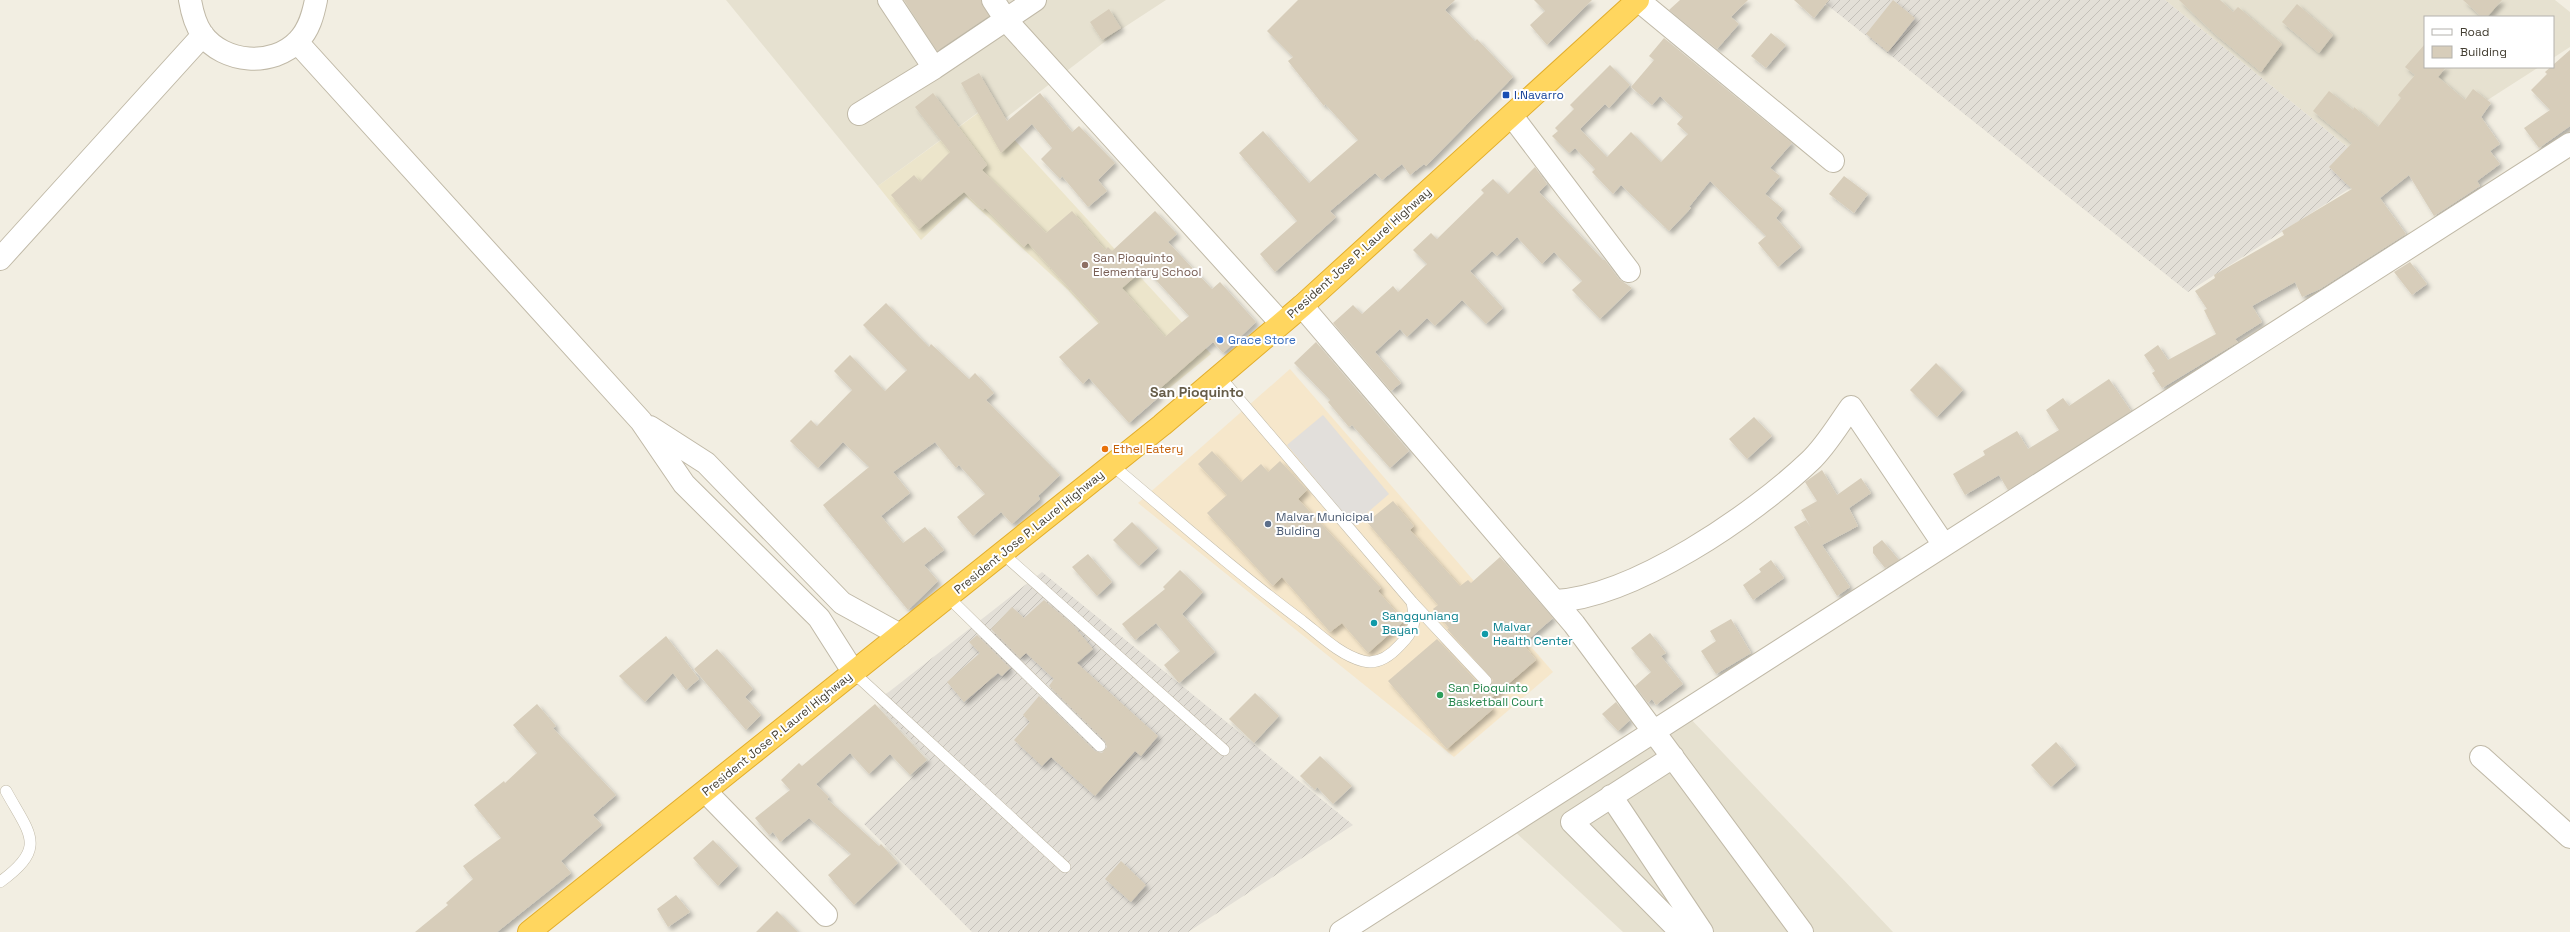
<svg xmlns="http://www.w3.org/2000/svg" width="2570" height="932" viewBox="0 0 2570 932" font-family="'Space Grotesk',sans-serif">
	<defs>
		<pattern id="industrial-furrows" width="10" height="10" patternUnits="userSpaceOnUse"><rect width="10" height="10" fill="#e3dfd7"/><path d="M-1 1l2-2M0 10L10 0M9 11l2-2" fill="none" stroke="#c4c0b9"/></pattern>
		<filter id="shadow"><feDropShadow dx="3.5" dy="3.5" stdDeviation="2" flood-color="#0004"/></filter>
	</defs>
	<rect width="100%" height="100%" fill="#f2eee2"/>
	<path fill="#e6e1d0" d="M726,0H1166L1120,30L999,123L988,105L878,186Z
		M2165,0H2555L2570,12V47L2553,58V17H2425V67H2539L2377,171Z
		M1687,715L1893,932H1623L1511,828Z"/>
	<path fill="#f6e7cb" d="M1290,369L1553,672L1454,757L1138,503Z"/>
	<path fill="url(#industrial-furrows)" d="M1821,0H2165L2377,171L2188,292Z
		M1042,572L1353,825L1188,932H972L864,824L930,760L876,702Z"/>
	<path fill="#ece5cb" d="M989,105L999,123L1211,354L1162,394L1068,290L966,197L921,240L878,186Z"/>
	<path fill="#e2dfdb" d="M1323,415L1389,494L1353,525L1287,445Z"/>
	<path fill="#d7cdba" fill-rule="evenodd" filter="url(#shadow)" d="M904,0H981L989,16L937,51Z
		M1298,0H1455L1445,10L1475,41L1477,39L1513,77L1426,166L1424,164L1410,175L1402,164L1382,180L1375,173L1330,211L1336,217L1275,272L1260,254L1297,221L1239,153L1263,131L1309,183L1358,140L1325,104L1324,106L1288,61L1293,57L1267,31Z
		M1534,0H1592L1547,45L1530,25L1545,11Z
		M1680,0H1748L1731,17L1739,24L1717,49L1669,10Z
		M1794,0H1829L1814,18Z
		M1893,0L1915,18L1888,52L1866,34Z
		M2179,0H2220L2233,12L2238,7L2282,44L2261,72L2215,34Z
		M2463,0H2502L2487,17H2482Z
		M2297,4L2333,35L2319,53L2282,22Z
		M1109,9L1121,28L1102,40L1090,22Z
		M1771,33L1786,45L1766,68L1751,56Z
		M1664,38L1792,143L1770,168L1780,176L1765,194L1783,209L1776,218L1801,247L1778,267L1758,243L1766,236L1710,181L1689,207L1691,208L1669,231L1621,185L1613,194L1592,172L1595,169L1575,148L1569,153L1552,136L1558,131L1555,128L1574,109L1570,105L1610,65L1630,85L1609,108L1605,104L1580,129L1607,157L1631,132L1661,162L1688,134L1677,124L1683,117L1660,96L1652,105L1631,87L1654,60L1649,56Z
		M2425,44V67H2446L2438,77L2465,100L2473,89L2491,103L2481,117L2500,144L2490,151L2500,164L2477,181L2480,186L2434,216L2409,175L2380,198L2406,234L2320,289L2302,297L2295,282L2252,306L2262,322L2235,339L2238,342L2162,388L2152,373L2155,371L2144,355L2158,345L2168,360L2216,334L2204,310L2207,309L2195,291L2215,278L2214,275L2284,235L2282,231L2352,189L2329,167L2352,143L2313,111L2329,91L2353,110L2354,107L2378,127L2401,98L2398,95L2415,75L2405,67Z
		M2570,50V126L2539,148L2524,128L2550,110L2531,90L2547,74L2545,72Z
		M979,73L1007,121L1040,93L1072,132L1079,126L1115,163L1098,180L1107,191L1088,207L1062,176L1060,179L1041,159L1052,148L1032,124L1001,153L961,83Z
		M933,93L987,165L982,170L1046,233L1072,211L1105,250L1108,247L1112,251L1155,211L1177,234L1168,242L1212,289L1220,282L1256,322L1223,353L1213,342L1156,392L1160,396L1129,423L1089,378L1083,384L1059,357L1100,322L1028,243L1024,247L985,208L983,210L964,192L919,229L891,195L914,175L920,182L950,152L915,107ZM1145,268L1189,316L1165,337L1122,288Z
		M1535,167L1547,184L1539,192L1603,260H1605L1619,279L1632,288L1600,319L1572,290L1582,281L1554,252L1542,264L1517,237L1497,256L1492,251L1470,271L1503,308L1486,324L1462,300L1435,326L1427,318L1407,337L1400,329L1375,352L1401,383L1391,391L1333,323L1353,305L1362,314L1393,286L1398,292L1427,264L1413,250L1431,233L1437,239L1484,193L1481,190L1493,179L1508,194Z
		M1844,176L1868,194L1854,213L1829,194Z
		M2410,262L2427,284L2412,295L2394,272Z
		M886,303L929,347L931,344L969,379L975,373L994,393L986,400L1060,475L1038,496L1040,499L1012,524L1001,512L973,536L957,517L985,494L959,465L956,468L935,442L893,472L910,493L881,516L903,543L925,527L944,550L924,565L938,581L908,610L823,505L869,467L843,442L818,468L790,441L811,420L817,426L852,390L834,371L850,355L885,391L907,370L863,325Z
		M1316,342L1409,451L1390,468L1352,425L1349,427L1328,402L1330,400L1294,363Z
		M1936,363L1963,390L1937,417L1910,390Z
		M2109,379L2131,411L2008,490L1999,475L1965,495L1953,474L1985,455L1983,451L2017,431L2028,449L2059,430L2046,410L2063,398L2069,406Z
		M1754,417L1772,436L1747,459L1729,439Z
		M1212,451L1241,482L1261,464L1268,472L1280,461L1307,490L1298,499L1381,588L1378,591L1404,621L1368,653L1342,623L1330,632L1282,577L1273,586L1207,513L1227,495L1198,464Z
		M1822,470L1837,495L1861,478L1871,493L1849,508L1858,526L1822,545L1850,587L1837,596L1794,527L1806,520L1813,531L1801,510L1817,501L1805,482Z
		M1393,501L1414,526L1410,530L1460,586L1468,580L1471,583L1500,557L1553,618L1523,644L1536,660L1487,702L1493,709L1447,749L1388,681L1437,639L1481,686L1488,688L1493,680L1447,629L1449,628L1433,609L1438,605L1367,522Z
		M1132,522L1158,548L1139,566L1113,540Z
		M1882,540L1899,560L1885,568L1873,553V547Z
		M1088,554L1112,582L1097,596L1072,567Z
		M1771,560L1784,578L1753,600L1743,585L1761,572L1759,569Z
		M1180,570L1203,592L1182,614L1215,652L1179,683L1164,665L1180,651L1156,623L1135,640L1122,624L1165,589L1163,587Z
		M1044,600L1073,625L1093,649L1077,663L1158,736L1141,756L1135,751L1095,796L1051,757L1042,766L1014,740L1030,722L1023,715L1039,696L1095,751L1102,753L1107,747L1105,741L1049,686L1054,679L1026,653L1020,658L991,629L1012,607L1024,618Z
		M1731,619L1751,653L1716,674L1701,651L1716,641L1710,631Z
		M1650,633L1666,653L1661,656L1683,684L1656,705L1652,699L1648,703L1635,686L1651,672L1631,648Z
		M977,635L1010,668L1002,676L998,673L964,702L947,682L980,653L969,642Z
		M666,636L699,679L686,690L673,673L645,702L619,676Z
		M717,649L753,689L745,697L761,715L746,730L694,669Z
		M1255,693L1279,716L1254,743L1229,719Z
		M1616,702L1630,720L1618,731L1602,714Z
		M537,704L556,726L553,728L616,795L593,815L602,825L561,861L571,873L497,932H415L448,905L446,903L473,879L463,866L501,838L474,805L504,781L505,783L537,753L513,725Z
		M875,704L927,760L910,775L890,754L869,774L850,753L816,784L829,797L827,799L879,846L881,844L898,863L854,905L828,875L851,854L809,818L780,842L773,832L769,835L755,818L790,790L781,780L799,763L802,766Z
		M2056,742L2076,765L2051,787L2031,765Z
		M1320,756L1352,786L1333,804L1317,787L1315,790L1300,776Z
		M713,840L738,866L718,886L693,858Z
		M1121,861L1146,885L1131,902L1105,879Z
		M676,895L690,912L668,927L657,909Z
		M777,911L798,932H756Z"/>
	<g fill="none" stroke-linecap="round" stroke-linejoin="round">
		<g stroke="#c0b9a7" stroke-width="12">
			<path id="lane" d="M1220,377L1412,602L1486,681
				M1112,465C1175,518 1236,572 1302,621C1320,635 1340,655 1363,661C1378,665 1390,656 1400,645C1415,630 1416,623 1412,602
				M1002,553L1224,750
				M948,597L1100,746
				M854,673L1065,867
				M0,882C48,847 30,835 6,791"/>
		</g>
		<g stroke="#c0b9a7" stroke-width="24">
			<path id="street" d="M190,0C192,12 195,24 202,34C224,64 273,67 298,41C309,30 313,15 316,0
				M889,0L934,68
				M993,0L1006,20L1281,323
				M1638,0L1833,161
				M297,42L641,421L684,484L819,618L854,673
				M859,114L934,68L1035,0
				M1512,116L1629,271
				M0,259L203,35
				M1302,306L1574,624L1802,932
				M650,427L706,463L842,603L900,635
				M1555,601C1634,597 1753,515 1810,461C1826,446 1838,425 1851,407L1944,545
				M1673,757L1572,822L1681,932
				M2481,757L2570,837
				M706,792L826,915
				M1611,796L1702,932
				M1341,932L2570,144"/>
		</g>
		<g stroke="#e2ad2b" stroke-width="24">
			<path id="highway" d="M529,932L1162,425L1302,306L1638,0"/>
		</g>
		<use href="#lane" stroke="#fff" stroke-width="11"/>
		<use href="#street" stroke="#fff" stroke-width="22"/>
		<use href="#highway" stroke="#ffd65f" stroke-width="22"/>
	</g>
	<rect fill="#1a4fb4" stroke="#fff" stroke-width="1.5" x="1502" y="91" width="8" height="8" rx="2"/>
	<circle fill="#8d6e63" stroke="#fff" stroke-width="1.5" cx="1085" cy="265" r="4"/>
	<circle fill="#3f7fe0" stroke="#fff" stroke-width="1.5" cx="1220" cy="340" r="4"/>
	<circle fill="#e8710a" stroke="#fff" stroke-width="1.5" cx="1105" cy="449" r="4"/>
	<circle fill="#5c6f8a" stroke="#fff" stroke-width="1.5" cx="1268" cy="524" r="4"/>
	<g fill="#0f9aa8" stroke="#fff" stroke-width="1.5">
		<circle cx="1374" cy="623" r="4"/>
		<circle cx="1485" cy="634" r="4"/>
	</g>
	<circle fill="#2e9e5b" stroke="#fff" stroke-width="1.5" cx="1440" cy="695" r="4"/>
	<g text-anchor="middle" stroke-width="4" stroke-linejoin="round" paint-order="stroke">
		<g font-size="12" fill="#164399" stroke="#fff" text-anchor="start">
			<text x="1514" y="99">I.Navarro</text>
		</g>
		<g font-size="12" fill="#433e32" stroke="#fff">
			<text transform="translate(1359 253) rotate(-42)" y="4">President Jose P. Laurel Highway</text>
			<text transform="translate(1029 532) rotate(-39)" y="4">President Jose P. Laurel Highway</text>
			<text transform="translate(777 734) rotate(-39)" y="4">President Jose P. Laurel Highway</text>
		</g>
		<g font-size="12" fill="#785e54" stroke="#fff" text-anchor="start">
			<text x="1093" y="262">San Pioquinto<tspan x="1093" dy="14">Elementary School</tspan></text>
		</g>
		<g font-size="12" fill="#366cbe" stroke="#fff" text-anchor="start">
			<text x="1228" y="344">Grace Store</text>
		</g>
		<g font-size="12" fill="#c56008" stroke="#fff" text-anchor="start">
			<text x="1113" y="453">Ethel Eatery</text>
		</g>
		<g font-size="12" fill="#4e5e75" stroke="#fff" text-anchor="start">
			<text x="1276" y="521">Malvar Municipal<tspan x="1276" dy="14">Bulding</tspan></text>
		</g>
		<g font-size="12" fill="#0d838f" stroke="#fff" text-anchor="start">
			<text x="1382" y="620">Sangguniang<tspan x="1382" dy="14">Bayan</tspan></text>
			<text x="1493" y="631">Malvar<tspan x="1493" dy="14">Health Center</tspan></text>
		</g>
		<g font-size="12" fill="#27864d" stroke="#fff" text-anchor="start">
			<text x="1448" y="692">San Pioquinto<tspan x="1448" dy="14">Basketball Court</tspan></text>
		</g>
		<g font-size="14" font-weight="bold" fill="#665d49" stroke="#fff">
			<text x="1197" y="397">San Pioquinto</text>
		</g>
	</g>
	<rect x="2424" y="16" width="130" height="52" fill="#ffffff" stroke="#b4b2ad"/>
	<rect x="2432" y="29" width="20" height="6" fill="#ffffff" stroke="#b4b2ad"/>
	<text x="2460" y="36" font-size="12" fill="#433e32">Road</text>
	<rect x="2432" y="46" width="20" height="12" fill="#d7cdba" stroke="#b4b2ad"/>
	<text x="2460" y="56" font-size="12" fill="#433e32">Building</text>
</svg>
